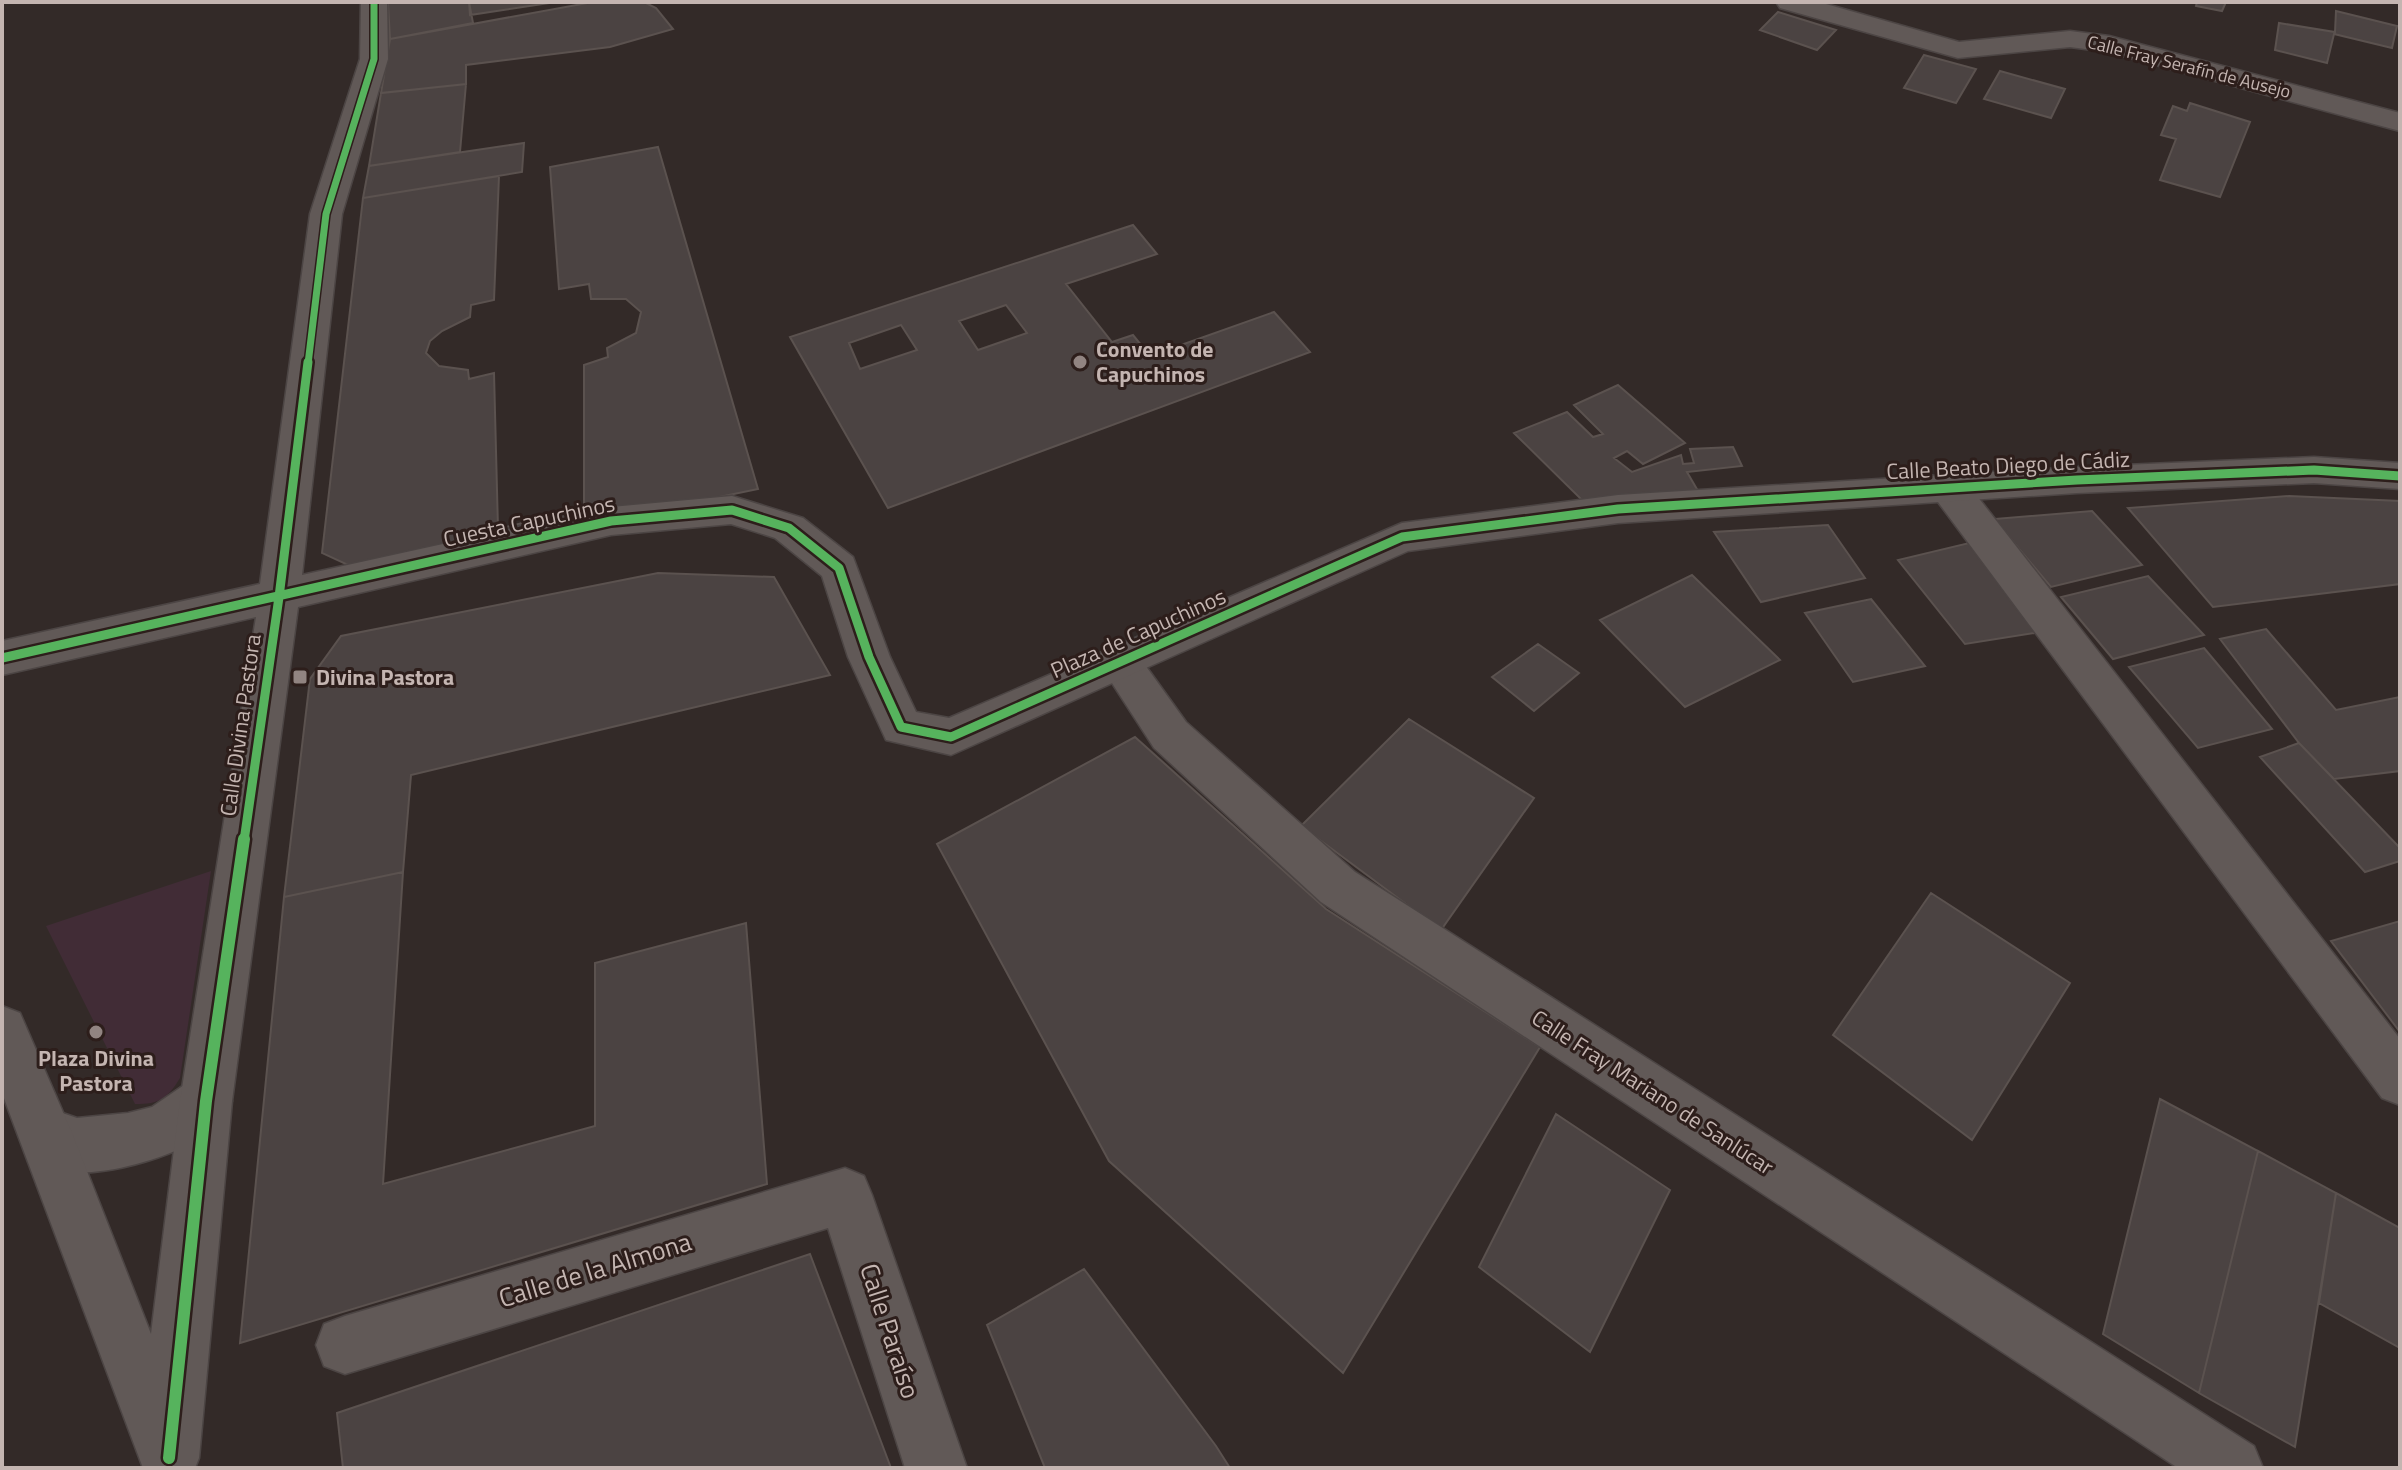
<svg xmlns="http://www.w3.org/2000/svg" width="2402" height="1470" viewBox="0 0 2402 1470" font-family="'Titillium Web',sans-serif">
	<rect width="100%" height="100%" fill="#332a28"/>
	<path fill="#412c36" d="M211,871L180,1078C167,1099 160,1104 135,1104L46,926Z"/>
	<path fill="#4b4342" stroke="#5b524f" stroke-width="2" fill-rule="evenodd" d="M469,2H556L470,15Z
		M469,2L473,23L390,39L388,3Z
		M593,2H644L656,8L673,29L610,47L466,65V84L381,93L390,39Z
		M2197,2H2226L2222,11L2196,6Z
		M2336,11L2397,26L2392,48L2334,34L2327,63L2275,50L2279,23L2335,32Z
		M1778,12L1836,30L1817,50L1760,30Z
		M1924,55L1976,69L1956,103L1904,88Z
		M2000,71L2065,89L2051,118L1984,99Z
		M466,84L460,152L369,166L381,93Z
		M2190,103L2250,122L2220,197L2160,180L2176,139L2161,135L2173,106L2187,111Z
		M524,143L522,172L363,198L369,166Z
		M658,147L758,489L361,571L322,553L363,198L499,176L494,300L471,305L470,317L442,331L430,341L426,353L439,366L468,370L469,379L494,373L498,529L584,508V365L608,357L607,348L636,333L641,312L626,299H591L589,284L559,289L550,167Z
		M1133,225L1157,254L1066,284L1112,342L1133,335L1150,356L1274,312L1310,352L888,508L790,337ZM1006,305L1027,333L978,350L959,321ZM901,325L917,350L860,369L849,343Z
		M1618,385L1685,443L1643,464L1627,451L1614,458L1632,472L1681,455L1683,464L1694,463L1690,449L1733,447L1742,466L1687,472L1698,491L1586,504L1514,433L1567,412L1593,437L1603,434L1574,405Z
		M2289,496L2400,501V584L2213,607L2128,508Z
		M2092,511L2142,565L2051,587L1994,519Z
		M1828,525L1865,578L1761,602L1714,532Z
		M1969,543L2041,632L1965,644L1898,560Z
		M658,573L774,577L830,675L411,775L403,872L284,897L310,679L341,636Z
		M1692,575L1780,660L1685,707L1600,620Z
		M2148,576L2204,635L2113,659L2061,597Z
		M1871,599L1925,666L1853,682L1805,613Z
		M2266,629L2336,710L2400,697V771L2334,779L2299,743L2220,639Z
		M1538,644L1579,673L1534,711L1492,677Z
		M2204,648L2272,729L2198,748L2129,667Z
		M1409,719L1534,798L1441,930L1301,826Z
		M1135,737L1326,909L1540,1047L1343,1373L1109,1161L937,844Z
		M2299,743L2400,848V861L2365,872L2260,757Z
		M403,872L383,1184L595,1126V963L746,923L767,1184L240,1343L284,897Z
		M1931,893L2070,983L1972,1140L1833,1035Z
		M2400,921V1032L2331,941Z
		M2160,1099L2258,1151L2199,1393L2103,1334Z
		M1556,1114L1670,1190L1590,1352L1479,1267Z
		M2258,1151L2336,1193L2295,1447L2199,1393Z
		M2336,1193L2400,1228V1348L2319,1303Z
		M810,1254L891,1468H343L337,1413Z
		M1084,1269L1216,1446L1230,1468H1045L987,1325Z"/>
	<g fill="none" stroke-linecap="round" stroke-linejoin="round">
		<g stroke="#4c4544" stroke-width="3">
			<path id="minor" d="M1776,2H1819L1959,42L2070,31L2109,36L2400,113V131L2108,52L2070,47L1958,58L1780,8Z
				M1949,474L1963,478L2400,1039V1105L2382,1098L1935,498L1930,488L1935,478Z
				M1120,646L1135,651L1186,722L1355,872L2254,1446L2263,1468H2178L1321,902L1154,748L1099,663L1105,651Z
				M206,1075L225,1083L232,1101C230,1106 228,1114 225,1118C203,1149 115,1175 78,1172C61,1170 42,1158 26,1152L18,1133L26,1114L45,1107L77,1118L128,1113L152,1107L187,1083Z
				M845,1168L864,1176L872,1195L967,1468H905L828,1228L345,1374L324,1366L316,1345L324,1324L345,1316Z"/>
		</g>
		<g stroke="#4c4544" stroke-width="3">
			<path id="tertiary" d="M361,2H387L388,59L342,214L302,575L611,507L732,496L803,518L853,557L890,657L916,712L949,718L1402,523L1618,495L2077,467L2314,457L2400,463V489L2314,483L2077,493L1618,523L1408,551L951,755L886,740L848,657L822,576L775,538L731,524L611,535L298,607L232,1101L199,1458L195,1468H143L2,1093V1006L20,1013L72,1133L151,1334L180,1101L256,617L2,675V641L260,584L310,214L360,59Z"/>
		</g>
		<use href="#minor" fill="#615957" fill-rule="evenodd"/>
		<use href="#tertiary" fill="#615957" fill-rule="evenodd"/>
		<g stroke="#2d1e1b" stroke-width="10">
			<path id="cycleway-far2" d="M308,364L326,214L374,59V2"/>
		</g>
		<g stroke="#2d1e1b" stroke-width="14">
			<path id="cycleway-far1" d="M2,658L611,521L732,510L789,528L839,568L869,657L901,727L951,737L1402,537L1618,509L2077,480L2314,470L2400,476
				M244,841L279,597L308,362"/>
		</g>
		<g stroke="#2d1e1b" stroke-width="17">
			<path id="cycleway" d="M169,1458L206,1101L244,839"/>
		</g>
		<use href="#cycleway-far2" stroke="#56b35d" stroke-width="7"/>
		<use href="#cycleway-far1" stroke="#56b35d" stroke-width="9"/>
		<use href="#cycleway" stroke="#56b35d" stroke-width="12"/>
	</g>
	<g fill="#918481" stroke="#2d1e1b" stroke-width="3">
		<circle cx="1080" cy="362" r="8"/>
		<rect x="292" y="669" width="16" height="16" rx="4"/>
		<circle cx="96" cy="1032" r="8"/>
	</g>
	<g text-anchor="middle" stroke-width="6" stroke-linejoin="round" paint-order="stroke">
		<g font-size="18" fill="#c4b5b1" stroke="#2d1e1b">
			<text transform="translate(2189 67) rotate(14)" y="6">Calle Fray Serafín de Ausejo</text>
		</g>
		<g font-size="22" font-weight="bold" fill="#c4b5b1" stroke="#2d1e1b" text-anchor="start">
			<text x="1096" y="357">Convento de<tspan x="1096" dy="25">Capuchinos</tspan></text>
			<text x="316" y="685">Divina Pastora</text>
			<text x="96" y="1066" text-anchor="middle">Plaza Divina<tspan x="96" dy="25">Pastora</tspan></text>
		</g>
		<g font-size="22" fill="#c4b5b1" stroke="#2d1e1b">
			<text transform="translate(2008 465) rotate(-3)" y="8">Calle Beato Diego de Cádiz</text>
			<text transform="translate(529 521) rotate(-12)" y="8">Cuesta Capuchinos</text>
			<text transform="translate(1138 633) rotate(-24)" y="8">Plaza de Capuchinos</text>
			<text transform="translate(240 725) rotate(-82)" y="8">Calle Divina Pastora</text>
			<text transform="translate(1653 1092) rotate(33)" y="8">Calle Fray Mariano de Sanlúcar</text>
		</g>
		<g font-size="26" fill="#c4b5b1" stroke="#2d1e1b">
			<text transform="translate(595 1270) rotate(-17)" y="9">Calle de la Almona</text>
			<text transform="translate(890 1331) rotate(72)" y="9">Calle Paraíso</text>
		</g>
	</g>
	<rect width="2402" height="1470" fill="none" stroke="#c4b5b1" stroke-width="8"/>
</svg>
